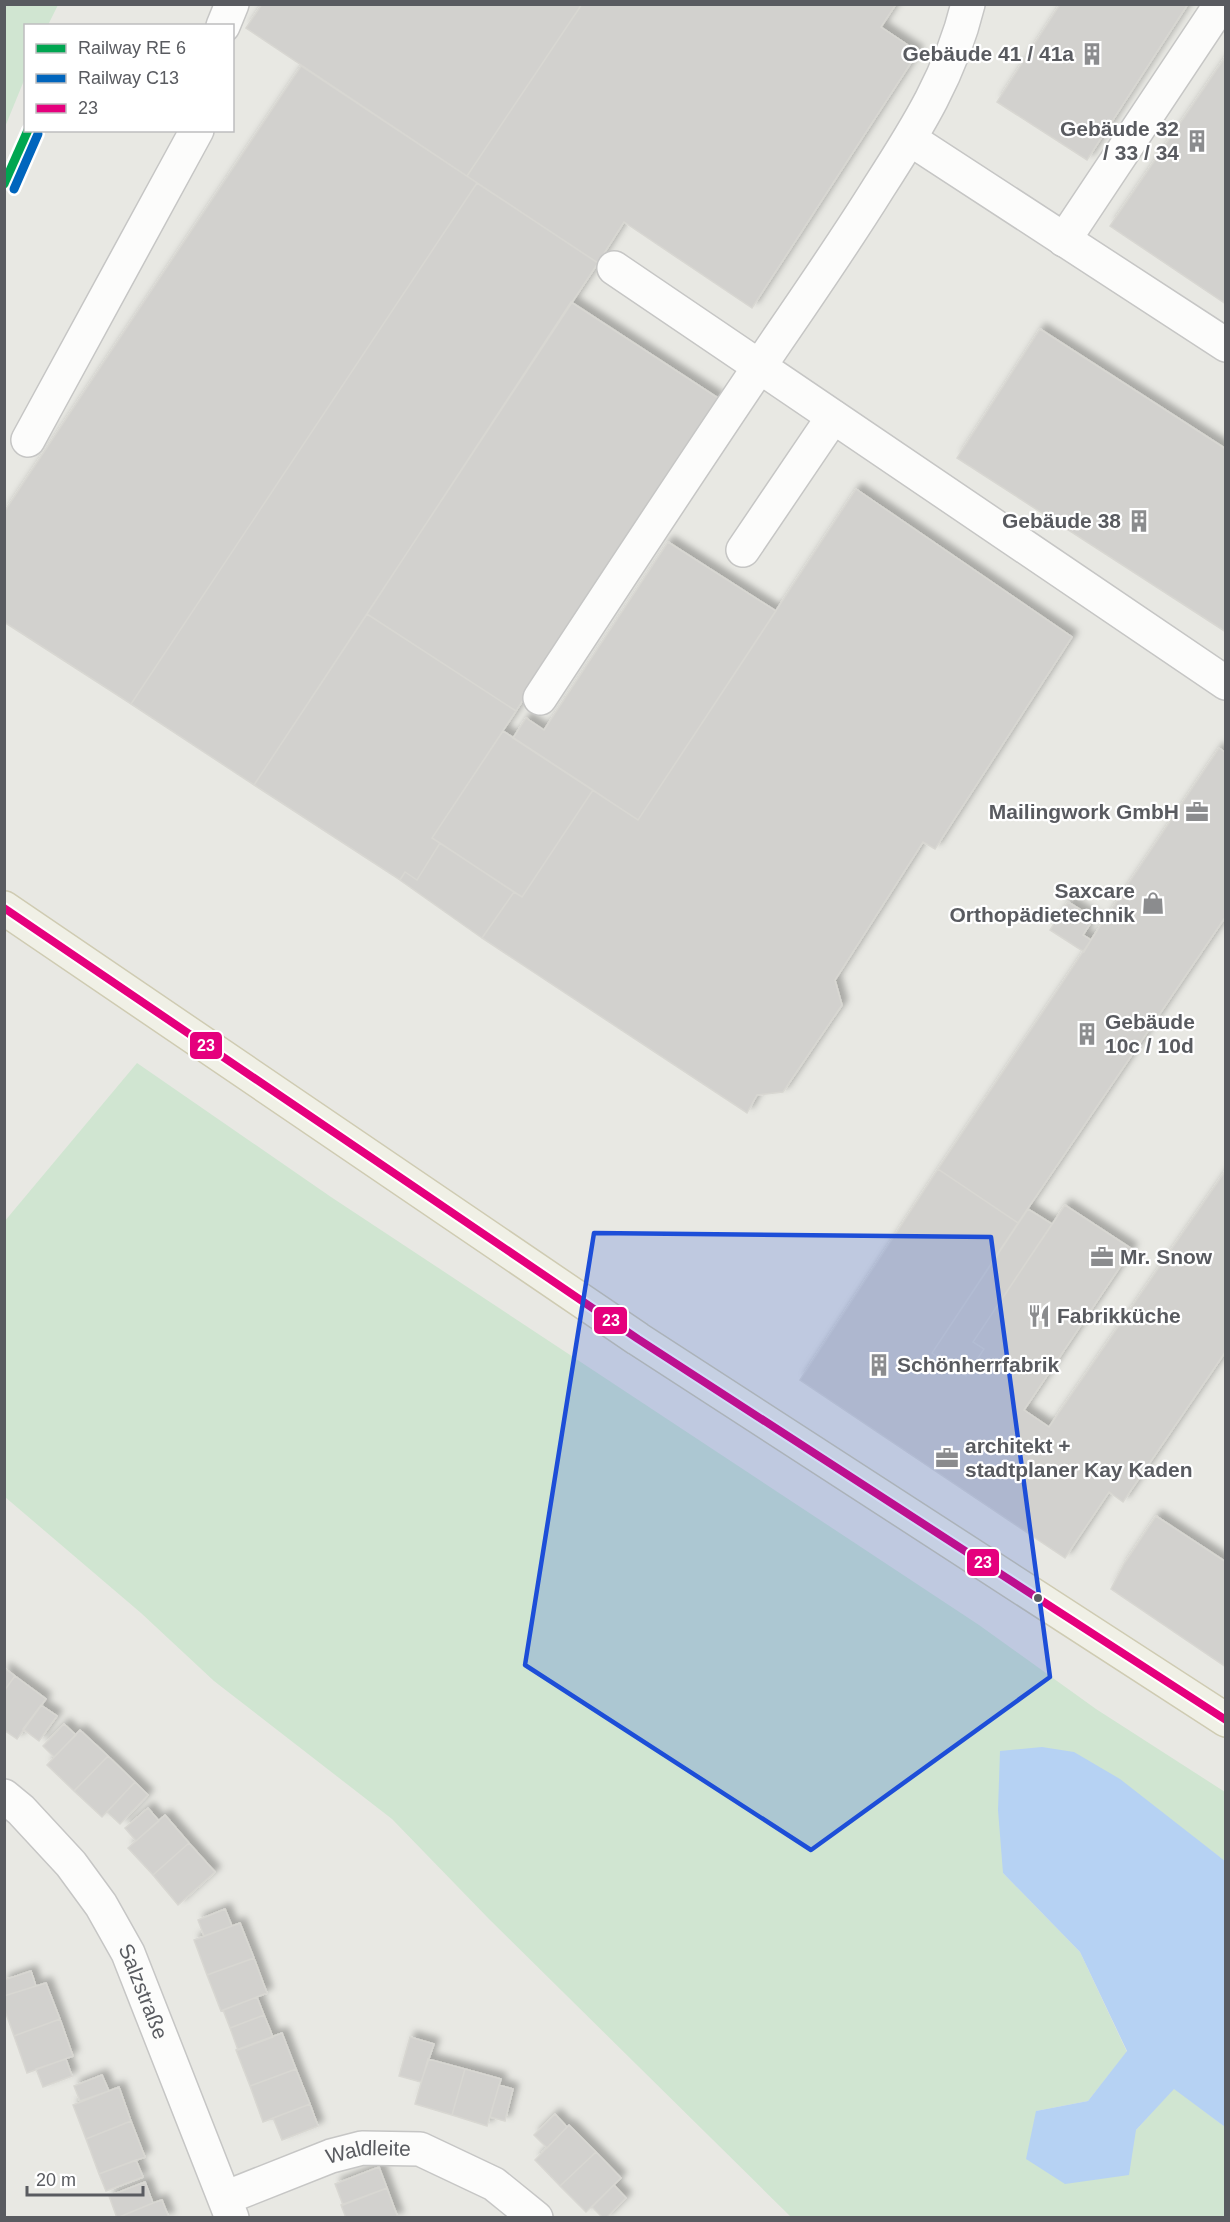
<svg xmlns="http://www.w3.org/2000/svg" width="1230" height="2222" viewBox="0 0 1230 2222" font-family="Helvetica,sans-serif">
	<defs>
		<filter id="shadow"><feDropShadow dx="5.5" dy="-5.5" stdDeviation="3" flood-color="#0004"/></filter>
	</defs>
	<rect width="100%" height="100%" fill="#e8e8e3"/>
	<path fill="#d0e5d1" d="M5,4L58,5L48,25L26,26L25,78L5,127Z
		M137,1063L331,1197L979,1625L1096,1709L1225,1792V1861L1178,1826L1003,1873L1080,1952L1127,2052L1088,2101L1036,2111L1136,2130L1174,2088L1225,2127V2217H791L489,1919L392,1819L214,1681L141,1613L5,1497L4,1222Z"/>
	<path fill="#b6d2f3" d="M1042,1747L1074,1752L1120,1779L1225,1861V2127L1174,2089L1136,2130L1129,2175L1065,2184L1026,2159L1036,2111L1088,2101L1127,2051L1080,1952L1003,1873L998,1810L1000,1751Z"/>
	<path fill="#d2d1ce" stroke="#d8d7d2" stroke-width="1.5" filter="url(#shadow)" d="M262,4H582L467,176L246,28Z
		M582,4H896L881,27L918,52L752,308L624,222L598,263L467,176Z
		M1056,4H1188L1087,160L997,102L1059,6Z
		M1226,56V304L1110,226Z
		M301,66L477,183L131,704L4,622V512Z
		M477,183L598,263L254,785L131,704Z
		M571,302L718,398L516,711L367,614Z
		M1040,329L1226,449V632L957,458Z
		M856,489L1072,637L935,849L923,842L835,980L842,1005L783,1092L757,1095L747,1113L482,938L514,892L522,897L593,790L638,820Z
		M668,542L776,611L638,820L513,738L526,718L544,730Z
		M367,614L516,711L432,838L440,843L417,880L405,872L400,880L254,785Z
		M503,731L593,790L522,897L432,838Z
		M1219,748L1226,753V916L1018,1223L938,1169Z
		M440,843L514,892L482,938L400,880L405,872L417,880Z
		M1068,902L1094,918L1083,935L1091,940L1084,952L1050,930Z
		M938,1169L1018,1223L932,1353L966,1376L984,1349L973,1342L1065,1205L1132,1249L1024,1410L1049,1427L1226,1170V1351L1123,1502L1109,1492L1065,1558L800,1380Z
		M1028,1209L1052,1224L973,1342L984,1349L966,1376L932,1353Z
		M1156,1516L1226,1562V1667L1111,1589L1124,1564Z
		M4,1668L15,1676L4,1691Z
		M15,1676L46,1699L17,1739L4,1730V1691Z
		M41,1705L57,1716L39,1741L23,1729Z
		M64,1724L76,1735L54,1757L43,1746Z
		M80,1730L108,1756L74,1791L47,1765Z
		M108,1756L135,1782L102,1817L74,1791Z
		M135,1782L148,1795L120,1824L107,1812Z
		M148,1808L159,1821L136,1841L125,1828Z
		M165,1815L189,1843L153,1875L128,1848Z
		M189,1843L215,1872L178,1905L153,1875Z
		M225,1909L232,1926L204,1936L198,1920Z
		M240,1923L254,1958L207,1975L194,1940Z
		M254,1958L267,1993L221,2011L207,1975Z
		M31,1971L36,1986L4,1996V1980Z
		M46,1983L60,2019L14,2036L4,2008V1996Z
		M257,1997L264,2015L230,2028L223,2010Z
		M264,2015L273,2037L238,2050L230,2028Z
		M60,2019L73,2056L27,2073L14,2036Z
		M282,2033L296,2069L250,2086L236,2050Z
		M410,2037L434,2044L421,2082L399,2076Z
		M66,2059L72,2076L43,2087L36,2069Z
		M428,2059L465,2069L452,2115L415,2104Z
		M296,2069L310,2104L263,2122L250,2086Z
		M465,2069L501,2079L487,2126L452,2115Z
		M102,2075L109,2091L80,2101L74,2086Z
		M499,2085L513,2089L505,2121L490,2117Z
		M119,2087L131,2121L86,2139L73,2105Z
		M310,2104L318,2126L282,2140L273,2118Z
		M555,2114L567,2127L547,2148L534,2135Z
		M131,2121L145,2157L99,2174L86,2139Z
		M569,2125L596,2152L560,2186L535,2160Z
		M596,2152L621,2178L586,2212L560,2186Z
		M136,2160L143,2177L106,2191L99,2174Z
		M379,2167L387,2188L343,2205L335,2184Z
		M145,2182L153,2203L117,2218L109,2196Z
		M614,2185L626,2198L606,2218H603L592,2207Z
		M387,2188L398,2218H346L341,2205Z
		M162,2200L169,2218H117L153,2203Z"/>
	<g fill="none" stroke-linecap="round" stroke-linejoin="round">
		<g stroke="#c6c6c5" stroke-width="36">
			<g id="minor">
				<path d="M223,26L232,4"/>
				<path d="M910,139L1226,345"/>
				<path d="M1064,240L1221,4"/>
				<path d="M614,268L1226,683"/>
				<path d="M28,440L197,130"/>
				<path d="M743,550L833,417"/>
				<path d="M540,698C618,579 696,460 776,342C811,291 846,240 879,187C917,128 951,74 968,4"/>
				<path id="s1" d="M4,1796L21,1810L71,1864L101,1905L128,1953L232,2218"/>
				<path id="s2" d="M225,2198L331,2156L362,2148L420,2149L494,2184L536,2218"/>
			</g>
		</g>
		<g stroke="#cfcbb2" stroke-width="36">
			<path id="major" d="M4,908L638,1339L1226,1720"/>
		</g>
		<use href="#minor" stroke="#fcfcfb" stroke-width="33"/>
		<use href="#major" stroke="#f0f0e6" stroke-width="33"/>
		<g stroke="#fff" stroke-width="12">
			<path id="bus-1" d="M4,908L638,1339L1226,1720"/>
		</g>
		<use href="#bus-1" stroke="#e5007d" stroke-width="8"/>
		<g stroke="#fff" stroke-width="14">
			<path id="rail-1" d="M4,184L28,130"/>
		</g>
		<g stroke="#fff" stroke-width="14">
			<path id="rail-2" d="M14,189L38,134"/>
		</g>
		<use href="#rail-1" stroke="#00a651" stroke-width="9"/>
		<use href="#rail-2" stroke="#0065bd" stroke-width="9"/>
	</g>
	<path fill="#1d4ed8" fill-opacity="0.2" stroke="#1d4ed8" stroke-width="4.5" stroke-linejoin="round" d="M594,1233L991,1237L1050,1677L811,1850L525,1665Z"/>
	<defs>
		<g id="building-bare" transform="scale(1.8)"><path d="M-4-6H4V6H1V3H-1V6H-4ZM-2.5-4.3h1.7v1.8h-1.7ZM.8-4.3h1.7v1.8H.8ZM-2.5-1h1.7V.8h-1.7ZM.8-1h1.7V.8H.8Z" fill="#8b8c8e" stroke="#fff" stroke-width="2.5" paint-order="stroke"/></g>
		<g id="office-bare" transform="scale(1.8)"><path d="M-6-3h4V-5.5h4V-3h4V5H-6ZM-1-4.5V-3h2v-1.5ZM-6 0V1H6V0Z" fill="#8b8c8e" stroke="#fff" stroke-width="2.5" paint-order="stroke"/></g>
		<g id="shop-bare" transform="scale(1.8)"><path d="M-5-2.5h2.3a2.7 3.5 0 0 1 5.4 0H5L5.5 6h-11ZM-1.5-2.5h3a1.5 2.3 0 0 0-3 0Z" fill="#8b8c8e" stroke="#fff" stroke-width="2.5" paint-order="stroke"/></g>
		<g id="restaurant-bare" transform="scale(1.8)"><path d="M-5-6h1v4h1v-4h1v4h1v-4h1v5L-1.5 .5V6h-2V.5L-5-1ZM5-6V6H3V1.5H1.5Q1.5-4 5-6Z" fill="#8b8c8e" stroke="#fff" stroke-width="2.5" paint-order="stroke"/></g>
	</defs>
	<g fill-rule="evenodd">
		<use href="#building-bare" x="1092" y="54"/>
		<use href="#building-bare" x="1197" y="141"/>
		<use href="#building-bare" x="1139" y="521"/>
		<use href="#office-bare" x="1197" y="812"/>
		<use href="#shop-bare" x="1153" y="903"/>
		<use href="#building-bare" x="1087" y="1034"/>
		<use href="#office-bare" x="1102" y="1257"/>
		<use href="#restaurant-bare" x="1039" y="1316"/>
		<use href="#building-bare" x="879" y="1365"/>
		<use href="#office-bare" x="947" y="1458"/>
	</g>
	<circle fill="#595b60" stroke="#fff" stroke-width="2" cx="1038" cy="1598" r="5"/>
	<g text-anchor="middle" stroke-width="4.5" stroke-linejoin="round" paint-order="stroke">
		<g font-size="21" font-weight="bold" fill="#595b60" stroke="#fff" text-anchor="end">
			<text x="1074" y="61">Gebäude 41 / 41a</text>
			<text x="1179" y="136">Gebäude 32<tspan x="1179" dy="24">/ 33 / 34</tspan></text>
			<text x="1121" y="528">Gebäude 38</text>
			<text x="1179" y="819">Mailingwork GmbH</text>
			<text x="1135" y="898">Saxcare<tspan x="1135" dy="24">Orthopädietechnik</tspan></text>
			<text x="1105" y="1029" text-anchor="start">Gebäude<tspan x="1105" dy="24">10c / 10d</tspan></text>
			<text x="1120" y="1264" text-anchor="start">Mr. Snow</text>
			<text x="1057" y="1323" text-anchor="start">Fabrikküche</text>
			<text x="897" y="1372" text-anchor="start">Schönherrfabrik</text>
			<text x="965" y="1453" text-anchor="start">architekt +<tspan x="965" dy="24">stadtplaner Kay Kaden</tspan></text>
		</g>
		<g font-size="21" fill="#595b60" stroke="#fff">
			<text dy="7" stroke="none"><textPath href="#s1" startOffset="243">Salzstraße</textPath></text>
			<text dy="7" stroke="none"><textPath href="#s2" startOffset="152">Waldleite</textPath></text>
		</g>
	</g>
	<g stroke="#fff" stroke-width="2">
		<rect x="189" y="1031" width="34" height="29" rx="6" fill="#e5007d"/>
		<rect x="593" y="1306" width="35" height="29" rx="6" fill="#e5007d"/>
		<rect x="966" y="1548" width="34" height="29" rx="6" fill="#e5007d"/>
	</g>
	<g font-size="16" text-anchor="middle" font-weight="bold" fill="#fff">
		<text x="206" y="1051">23</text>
		<text x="611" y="1326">23</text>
		<text x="983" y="1568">23</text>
	</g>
	<rect width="1230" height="2222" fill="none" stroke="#595b60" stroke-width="12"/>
	<rect x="24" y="24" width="210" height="108" fill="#ffffff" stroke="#bdbdbf" stroke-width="1.5"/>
	<rect x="36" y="44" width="30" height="9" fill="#00a651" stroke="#bdbdbf" stroke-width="1.5"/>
	<text x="78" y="54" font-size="18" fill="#595b60">Railway RE 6</text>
	<rect x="36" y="74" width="30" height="9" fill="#0065bd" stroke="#bdbdbf" stroke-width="1.5"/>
	<text x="78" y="84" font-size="18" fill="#595b60">Railway C13</text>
	<rect x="36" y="104" width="30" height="9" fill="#e5007d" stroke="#bdbdbf" stroke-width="1.5"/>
	<text x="78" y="114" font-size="18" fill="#595b60">23</text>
	<path d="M27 2186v9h116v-9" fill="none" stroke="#595b60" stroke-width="3"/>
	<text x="36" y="2186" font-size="18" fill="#595b60" stroke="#ffffff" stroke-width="4.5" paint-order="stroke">20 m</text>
</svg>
